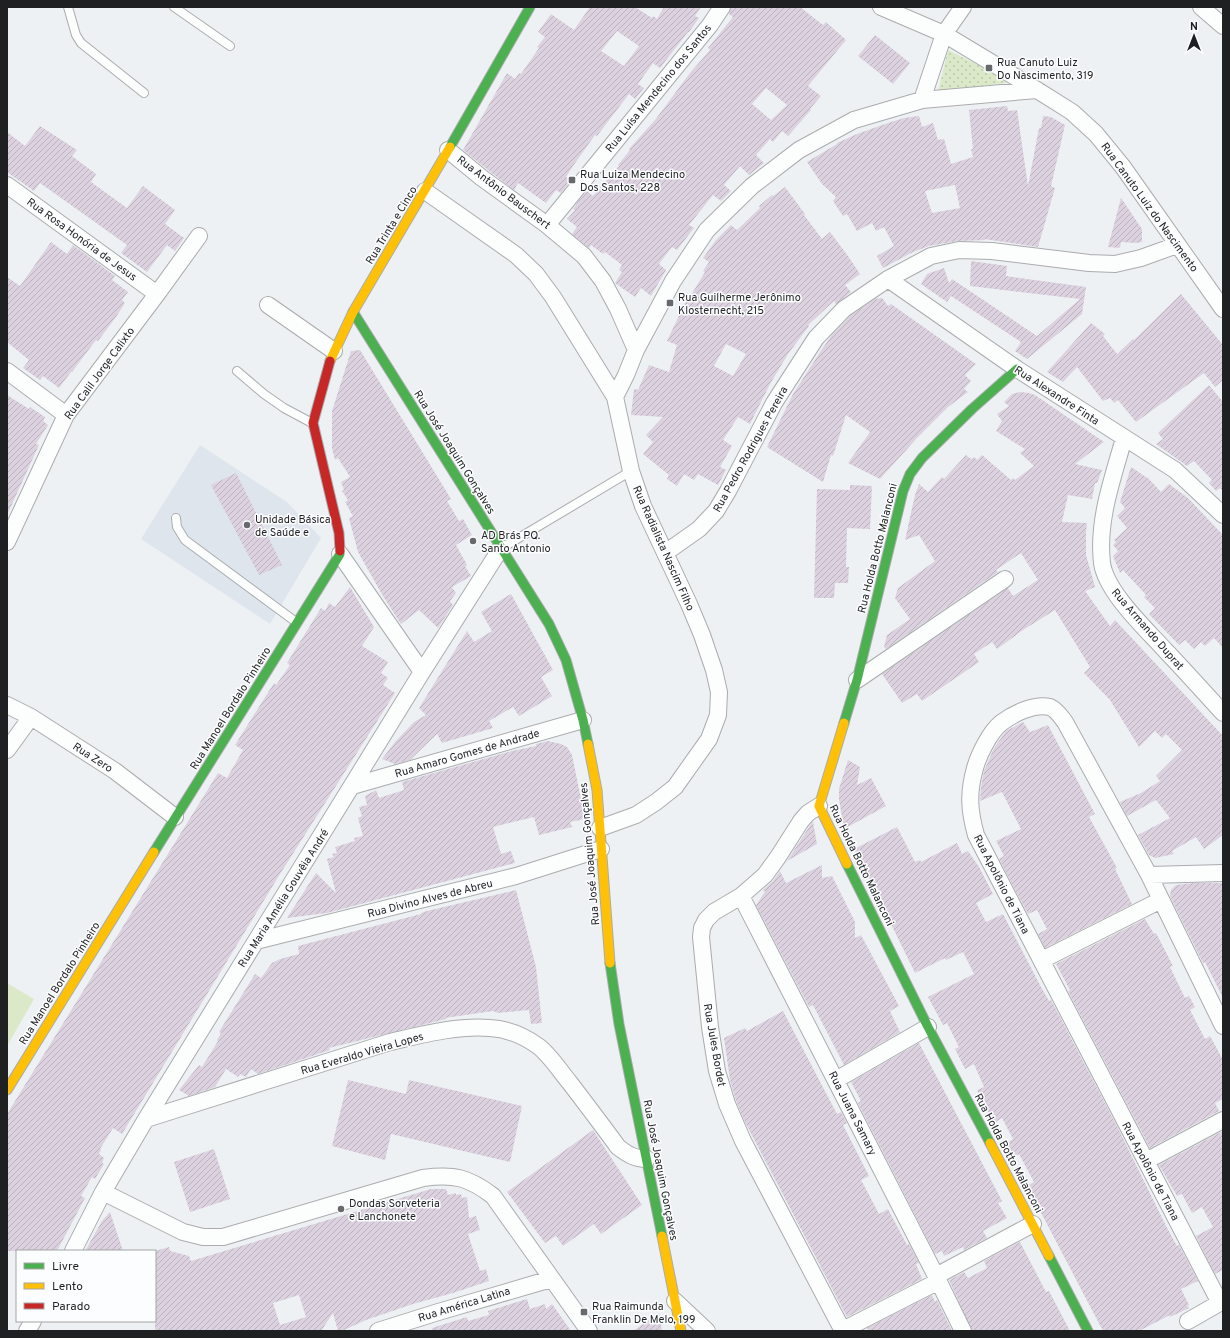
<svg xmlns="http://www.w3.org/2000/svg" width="1230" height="1338" viewBox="0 0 1230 1338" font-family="Overpass,sans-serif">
	<defs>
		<pattern id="grass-dots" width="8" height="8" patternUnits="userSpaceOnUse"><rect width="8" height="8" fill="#dbe9c9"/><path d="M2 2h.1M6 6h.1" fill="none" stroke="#bcc8ac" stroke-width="1.8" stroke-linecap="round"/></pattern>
		<pattern id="building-hatch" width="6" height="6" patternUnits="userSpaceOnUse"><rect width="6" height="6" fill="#dbd1df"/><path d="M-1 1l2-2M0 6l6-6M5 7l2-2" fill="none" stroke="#bcb3bf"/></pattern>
	</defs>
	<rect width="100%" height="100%" fill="#eef1f4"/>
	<path fill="#dee5ed" d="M200,445L287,502L321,538L270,624L141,539Z"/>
	<path fill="url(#grass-dots)" d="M948,50L1012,82L938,92Z"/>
	<path fill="#dbe9c9" d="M7,983L34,999L7,1046Z"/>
	<path fill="url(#building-hatch)" fill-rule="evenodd" d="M590,7H635L652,18L653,16L657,19L664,7H701L695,16L699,18L689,32H688L660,68L653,63L638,84L644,88L635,99L629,94L597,136L595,135L573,166L566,177L571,180L561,193L556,190L546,203L518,183L514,190L488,170L463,150L507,73L515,79L519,73L521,74L539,48L537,47L545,37L538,32L551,14L574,30ZM617,31L639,46L624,66L601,51Z
		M731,7H800L823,25L826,22L846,40L808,86L821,96L810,109L811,110L788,136L782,131L773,142L770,139L756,155L764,163L749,175L740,166L724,185L731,191L721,201L713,195L689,225L694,228L677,250L672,247L659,264L666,270L651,296L641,288L635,297L615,283L622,272L619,270L622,265L605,252L603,254L591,245L589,248L572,234L577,227L567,219L575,210L573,209L577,203L587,191L593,196L619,166L618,165L630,150L629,149L655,120L690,73L710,50L708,48L733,17L729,14ZM766,88L787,105L771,120L752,104Z
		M875,35L910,63L893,84L858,56Z
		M1007,106L1008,111L1017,110L1028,186L1039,128H1041L1043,116L1051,117L1065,125L1051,186L1055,188L1038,247L984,239L985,240L957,241L929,246L913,252L883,268L877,256L894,246L884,227L876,231L872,223L857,231L847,214L843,216L833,201L836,197L822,184L807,162L837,144V143L857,134L888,123L904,118L919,116L922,127L933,123L938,140L944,139L951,164L973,157L971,149H973L969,110ZM955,185L960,208L932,213L925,191Z
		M40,126L77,150L72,156L96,174L91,182L127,208L143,186L175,210L165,224L184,238L175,251L167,245L147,272L121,253L127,245L92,220L40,183L34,191L7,172V132L25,146Z
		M785,187L805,214L804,215L822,239L830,232L848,256L860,274L845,285L851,292L836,304L834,301L808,325L809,326L788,354L770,384L750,424L738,417L723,440L732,446L720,467L726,470L718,485L698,474L694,480L684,474L677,486L667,479L669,475L643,454L653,442L646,435L663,417L631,415L634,389L638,390L649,365L669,372L677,345L667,341L687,299L688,300L705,272L703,271L709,262L703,258L716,240L731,225L737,230L760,208L759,206L772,195L773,196ZM726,344L746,354L733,376L714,366Z
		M1121,198L1142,229V242L1136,243L1121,242L1120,248L1108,247Z
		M51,242L67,254L73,245L115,276L112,280L128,292L122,300L125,303L116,317L98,341L96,340L72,372H71L59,388L43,376L40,380L23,368L29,360L7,342V277L20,286Z
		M971,261L1007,266L1006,276L1086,287L1082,314L1027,359L1015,351L1021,342L951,296L947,302L921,284L927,274L944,268L949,283L952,279L1037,336L1080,299L970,286Z
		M1181,294L1223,345V380L1215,387L1204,373L1136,422L1118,400L1114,403L1110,398L1103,401L1077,367L1063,382L1047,372L1091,323L1105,334L1103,336L1117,354L1133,339L1134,340Z
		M882,298L888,306L891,304L976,364L965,375L971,381L964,389L968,392L948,407L917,438L880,479L848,463L870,432L846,415L833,456L831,455L823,482L767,447L793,394L822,349L832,335L850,316L875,299Z
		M360,350L451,499L447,501L459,521L463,519L472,535L456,545L467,565L465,566L471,576L452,587L456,593L450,601L453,605L438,628L419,610L401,624L383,596L358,552L349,518L353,516L345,502L348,500L342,491L344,490L341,482L350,477L338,458L335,460L332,448V411L351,351Z
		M1209,385L1223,402V491L1220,488L1216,491L1209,483L1212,480L1194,461L1187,466L1156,444L1163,439L1158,433Z
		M1020,392L1029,393L1035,395L1104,442L1075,464L1102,470L1097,483H1095L1092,499L1068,495L1062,522L1087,523L1086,532V555L1095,587L1085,591L1110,626L1115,620L1223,736V835L1204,849L1196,837L1172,851L1174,854L1155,858L1149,855L1138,835L1170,818L1156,800L1127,816L1120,802L1141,793L1160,781L1156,776L1182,750L1166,734L1162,738L1155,731L1139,747L1110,700L1084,673L1090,667L1055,610L1023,630L997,649L992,642L974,654L979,662L922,701L917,694L902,703L882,674L1008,588L1013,596L1038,580L1021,553L996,570L998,572L886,649L884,647L887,635L910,619L895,598L898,588L935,561L919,535L905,540L915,495L919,484L928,492L942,477L944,479L966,455L971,459L974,457L977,460L982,455L1011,480L1013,478L1015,480L1034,466L1020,453L1025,449L996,431L1002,421L997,414L1009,406L1004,402L1012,394Z
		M7,395L29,409L30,407L45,417L43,421L48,425L36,444L39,445L7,515Z
		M1131,467L1149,479L1161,492L1169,484L1188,498L1223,535V648L1214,638L1205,646L1201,642L1194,649L1185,640L1179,645L1149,614L1155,608L1144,597L1146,595L1123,570L1120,573L1113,556L1118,551L1113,545L1116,542L1114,540L1127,528L1117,516L1125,508L1120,502Z
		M236,473L282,565L259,575L211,485Z
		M850,485L872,486L870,529L847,528L846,567H849L848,583H835L834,598H814L817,489L850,490Z
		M350,587L374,627L362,646L388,662L381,673L388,678L383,685L395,693L280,874L122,1134L113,1128L100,1149L101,1150L99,1154L104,1158L102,1163L104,1164L95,1179L92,1177L81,1196L85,1198L57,1251H7V1114L218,773L227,778L243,750L235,745L274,683L276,685L290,665L287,663L321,608L325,611L329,603L335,607Z
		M511,594L553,670L541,677L552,696L519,716L513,707L489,721L493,728L442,743L437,734L410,760L395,764L382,759L395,742L414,722L426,715L419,708L467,631L474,642L492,631L481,612Z
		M1023,722L1030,732L1048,725L1095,814L1089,817L1117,868L1115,869L1132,904L1045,948L1038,934L1047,929L1037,910L1028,914L999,859L1004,856L996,841L1021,829L1002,792L980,801L981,787L984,771L994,748L1006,731Z
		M548,741L561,744L567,747L572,755L585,819L570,822L572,827L539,835L534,817L493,827L501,854L511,851L515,863L327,913L287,918L316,873L336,893L327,859L334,857L332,854L337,853L335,847L355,841L354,838L363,836L358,818L362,816L359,807L367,805L365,796L376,790L379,798L404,790L402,782L512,751L536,746V744Z
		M848,760L860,767L857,785L871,778L886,806L844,829L839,799V789Z
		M813,822L817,844L787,861L809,827Z
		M897,827L915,862L920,860L921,862L957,843L962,854L968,851L979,867L993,894L976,903L986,922L1003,914L1041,987L1049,1001L1051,1000L1117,1126L1166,1226L1177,1246L1179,1245L1198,1281L1181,1289L1189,1305L1187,1306L1189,1308L1170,1317V1315L1139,1331H1103L1027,1186L1034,1182L1019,1154L1012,1157L1005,1144L1013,1139L1002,1118L994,1123L977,1090L984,1087L974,1064L965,1069L955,1049L959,1047L947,1023L943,1025L928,997L974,974L963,952L946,960L945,958L915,973L854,849Z
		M822,865V878L832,876L855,922V938L861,935L899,1006L890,1011L900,1032L844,1065L813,1005L809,1007L756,905L765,892L763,890L764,889L773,881L780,871L786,883Z
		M1193,883H1223V998L1205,962L1203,963L1170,896L1171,890L1176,885Z
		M516,890L536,967L542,1023L531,1024L529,1010L498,1013L493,1011L445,1018L446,1019L329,1048L330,1050L258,1074L251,1069L246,1077L240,1074L238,1077L226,1069L215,1087L189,1096L179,1090L199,1065L202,1067L218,1041L217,1040L221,1033L219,1032L255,974L261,978L272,963L280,959L299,954L298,946L421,914V913L427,911Z
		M1145,919L1154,934L1156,933L1173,966L1170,967L1185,998L1189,996L1195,1007L1190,1010L1205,1039L1210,1036L1223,1060V1099L1215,1103L1219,1111L1150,1148L1068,991L1070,990L1056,964Z
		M783,1011L837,1114L841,1112L847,1123L843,1125L869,1176L861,1180L869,1195L879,1214L888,1209L907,1245L909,1244L919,1263L916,1264L922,1279L847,1317L745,1122L736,1101L730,1080L724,1038L745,1028L747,1031Z
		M919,1043L1002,1201L998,1203L1007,1218L983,1231L987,1238L964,1250L963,1247L944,1256L942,1251L935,1254L858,1103L861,1101L851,1082Z
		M348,1080L406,1094L409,1080L522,1106L510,1162L391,1134L385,1160L332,1146Z
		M593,1130L642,1205L601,1234L594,1224L563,1246L556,1236L545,1243L507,1192Z
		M1223,1131V1270L1215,1274L1196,1236L1213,1227L1202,1207L1192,1213L1182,1194L1177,1196L1159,1165Z
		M214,1149L230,1199L190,1212L174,1162Z
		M431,1189H446L448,1195L456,1193V1195L461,1194L462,1198L467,1197L469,1218L476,1216L480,1230L468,1234L480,1271L486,1269L489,1281L453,1293L413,1304L366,1320L342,1331H338L333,1313L321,1331H155V1251L169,1247L170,1251L189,1256L191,1261ZM299,1295L306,1317L280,1325L273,1303Z
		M110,1212L123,1251H85L102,1221Z
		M1020,1242L1046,1292L1049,1291L1070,1331H972L949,1280L964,1272L968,1278L987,1268L984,1261Z
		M932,1295L935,1302L937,1300L952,1331H869L867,1328Z
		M527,1299L530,1309L545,1304L546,1309L552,1304L571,1331H432V1328L467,1317L468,1321L489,1315L488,1311Z
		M659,1313L662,1331H633Z"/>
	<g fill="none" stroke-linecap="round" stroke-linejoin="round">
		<g stroke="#aaacae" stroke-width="10">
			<path id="lane" d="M68,7L76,35L81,43L144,93
				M174,7L230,46
				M237,371L264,394L284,408L312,423
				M176,518L177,527L185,540L296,622
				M502,548L631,471"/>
		</g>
		<g stroke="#aaacae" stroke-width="18">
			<path id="street" d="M881,7L944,34L1037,90L1072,112L1096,134L1123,167L1223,309
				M1201,7L1223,26
				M922,100L944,34L963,7
				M448,150L482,178L547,225L584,256L603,281L618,309L636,350
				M7,185L157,294
				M425,191L516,255L536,274L553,297L615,397L631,471L643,506L689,604L702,635L714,670L719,692L718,715L709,739L675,787L656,802L636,815L600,828
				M547,225L710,25L722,7
				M888,279L1017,369L1175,470L1223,515
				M268,305L334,351
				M7,371L66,415
				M615,397L626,375L636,350L673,281L707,230L752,186L799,150L854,120L922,100L1037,90
				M1124,438C1113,478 1097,520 1102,563C1106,592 1146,629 1165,650C1185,671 1204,692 1223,713
				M7,542L66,415L157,294L199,236
				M665,553L699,529L716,511L728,491L774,403L816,338L844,309L888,279L931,256L959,250L992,251L1089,263L1115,264L1141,258L1177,245
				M340,554L422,672
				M857,680L1005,579
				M7,705L31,717L115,771L175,817
				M7,750L31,717
				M352,786L583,720
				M819,806L808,813L801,821L778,857L765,875L741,896L714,912L706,920L702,928L701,937L710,1027L717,1071L727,1104L743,1141L843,1331
				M1149,875L1223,873
				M741,896L936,1276L963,1331
				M256,941L516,876L601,849
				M1042,960L1161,900
				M836,1080L928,1027
				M146,1119L390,1042C421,1035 458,1025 490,1028C507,1029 524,1036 538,1046C550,1055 560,1071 570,1083C586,1104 602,1125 618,1147C627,1154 635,1159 647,1159
				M1146,1161L1223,1120
				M103,1192L183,1232L203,1237H223L423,1178C454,1174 468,1177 493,1196L589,1331
				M73,1251L103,1192L146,1119L422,672L501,548
				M936,1276L1033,1224
				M675,1301L707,1331
				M1220,1303L976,835C969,810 968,793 975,768C979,754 990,732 1001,723C1013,714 1034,703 1050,707C1057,710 1061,717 1065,722L1149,875L1223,1026
				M1188,1321L1223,1301
				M843,1330L939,1281
				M27,1331L33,1321
				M378,1331L435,1313L551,1279"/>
		</g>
		<g stroke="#aaacae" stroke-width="11">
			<path id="fast" d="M450,147L530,7
				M353,312L549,624L566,660L583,720L588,744
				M844,723L857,680L903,491L910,474L922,458L972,409L1017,369
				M154,852L340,554V551
				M847,864L928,1027L990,1143
				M610,963L619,1024L662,1236
				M1049,1256L1088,1331"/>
		</g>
		<g stroke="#aaacae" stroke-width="11">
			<path id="slow" d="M330,361L353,312L450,147
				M844,723L819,806L847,864
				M588,744L597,790L610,963
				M7,1090L154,852
				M990,1143L1049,1256
				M662,1236L681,1331"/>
		</g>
		<g stroke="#aaacae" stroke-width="11">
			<path id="jam" d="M330,361L313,423L339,533L340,551"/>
		</g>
		<use href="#lane" stroke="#fcfdfd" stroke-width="8"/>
		<use href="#street" stroke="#fcfdfd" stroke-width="16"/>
		<use href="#fast" stroke="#4caf50" stroke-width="9"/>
		<use href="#slow" stroke="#ffc107" stroke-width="9"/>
		<use href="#jam" stroke="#c62828" stroke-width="9"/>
	</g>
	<g fill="#67696c" stroke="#fcfdfe" stroke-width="1.5">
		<rect x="985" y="64" width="8" height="8" rx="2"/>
		<rect x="568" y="176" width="8" height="8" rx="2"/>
		<rect x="666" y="299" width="8" height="8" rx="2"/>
		<circle cx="247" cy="525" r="4"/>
		<circle cx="473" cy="541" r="4"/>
		<circle cx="341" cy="1209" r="4"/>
		<rect x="580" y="1308" width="8" height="8" rx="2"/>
	</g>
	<g text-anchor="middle" stroke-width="3" stroke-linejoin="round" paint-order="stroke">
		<g font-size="11" fill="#1f2022" stroke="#fcfdfe" text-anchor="start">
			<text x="997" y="66">Rua Canuto Luiz<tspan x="997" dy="13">Do Nascimento, 319</tspan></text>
			<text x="580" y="178">Rua Luiza Mendecino<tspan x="580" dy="13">Dos Santos, 228</tspan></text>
			<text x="678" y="301">Rua Guilherme Jerônimo<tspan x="678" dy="13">Klosternecht, 215</tspan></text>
			<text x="255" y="523">Unidade Básica<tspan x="255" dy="13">de Saúde e</tspan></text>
			<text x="481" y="539">AD Brás PQ.<tspan x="481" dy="13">Santo Antonio</tspan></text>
			<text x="349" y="1207">Dondas Sorveteria<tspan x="349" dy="13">e Lanchonete</tspan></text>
			<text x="592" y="1310">Rua Raimunda<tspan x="592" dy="13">Franklin De Melo, 199</tspan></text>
		</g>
		<g font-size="11" fill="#1f2022" stroke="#fcfdfe">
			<text transform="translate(658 88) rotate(-51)" y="4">Rua Luísa Mendecino dos Santos</text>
			<text transform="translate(504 192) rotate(37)" y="4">Rua Antônio Bauschert</text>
			<text transform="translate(1150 207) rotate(54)" y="4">Rua Canuto Luiz do Nascimento</text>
			<text transform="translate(391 225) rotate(-59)" y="4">Rua Trinta e Cinco</text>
			<text transform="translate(82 239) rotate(36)" y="4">Rua Rosa Honória de Jesus</text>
			<text transform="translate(99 373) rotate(-54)" y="4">Rua Calil Jorge Calixto</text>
			<text transform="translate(1057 395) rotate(33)" y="4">Rua Alexandre Finta</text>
			<text transform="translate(750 449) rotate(-61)" y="4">Rua Pedro Rodrigues Pereira</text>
			<text transform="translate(455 452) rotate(58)" y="4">Rua José Joaquim Gonçalves</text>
			<text transform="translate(664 548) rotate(66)" y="4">Rua Radialista Nascim Filho</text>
			<text transform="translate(877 548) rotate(-76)" y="4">Rua Holda Botto Malanconi</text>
			<text transform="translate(1148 629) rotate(49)" y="4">Rua Armando Duprat</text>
			<text transform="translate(230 708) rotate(-58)" y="4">Rua Manoel Bordalo Pinheiro</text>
			<text transform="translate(467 753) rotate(-16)" y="4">Rua Amaro Gomes de Andrade</text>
			<text transform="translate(93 757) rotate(33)" y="4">Rua Zero</text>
			<text transform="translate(589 854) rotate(-95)" y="4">Rua José Joaquim Gonçalves</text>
			<text transform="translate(862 865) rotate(64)" y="4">Rua Holda Botto Malanconi</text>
			<text transform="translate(1002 884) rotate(63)" y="4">Rua Apolônio de Tiana</text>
			<text transform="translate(283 898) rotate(-58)" y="4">Rua Maria Amélia Gouvêia André</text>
			<text transform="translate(430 898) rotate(-14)" y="4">Rua Divino Alves de Abreu</text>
			<text transform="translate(59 983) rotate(-58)" y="4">Rua Manoel Bordalo Pinheiro</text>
			<text transform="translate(715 1045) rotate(80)" y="4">Rua Jules Bordet</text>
			<text transform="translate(362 1053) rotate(-16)" y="4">Rua Everaldo Vieira Lopes</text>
			<text transform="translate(853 1113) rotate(63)" y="4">Rua Juana Samary</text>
			<text transform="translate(1009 1153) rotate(62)" y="4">Rua Holda Botto Malanconi</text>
			<text transform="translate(661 1170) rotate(79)" y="4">Rua José Joaquim Gonçalves</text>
			<text transform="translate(1151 1171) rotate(62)" y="4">Rua Apolônio de Tiana</text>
			<text transform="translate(464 1304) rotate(-17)" y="4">Rua América Latina</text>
		</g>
	</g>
	<rect width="1230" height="1338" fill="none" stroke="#1f2022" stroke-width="16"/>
	<rect x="16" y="1250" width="140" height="72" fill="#fcfdfe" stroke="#a4a5a6"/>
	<rect x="24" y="1263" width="20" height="6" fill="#4caf50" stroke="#a4a5a6"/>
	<text x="52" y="1270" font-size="12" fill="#1f2022">Livre</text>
	<rect x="24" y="1283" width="20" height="6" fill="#ffc107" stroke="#a4a5a6"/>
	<text x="52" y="1290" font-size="12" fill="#1f2022">Lento</text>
	<rect x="24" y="1303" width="20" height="6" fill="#c62828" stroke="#a4a5a6"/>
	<text x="52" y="1310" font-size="12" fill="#1f2022">Parado</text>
	<g transform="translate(1194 36)" stroke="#fcfdfe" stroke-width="3" paint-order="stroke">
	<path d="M0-3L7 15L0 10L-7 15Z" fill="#1f2022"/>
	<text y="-6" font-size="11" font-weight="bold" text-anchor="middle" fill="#1f2022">N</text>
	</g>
</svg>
